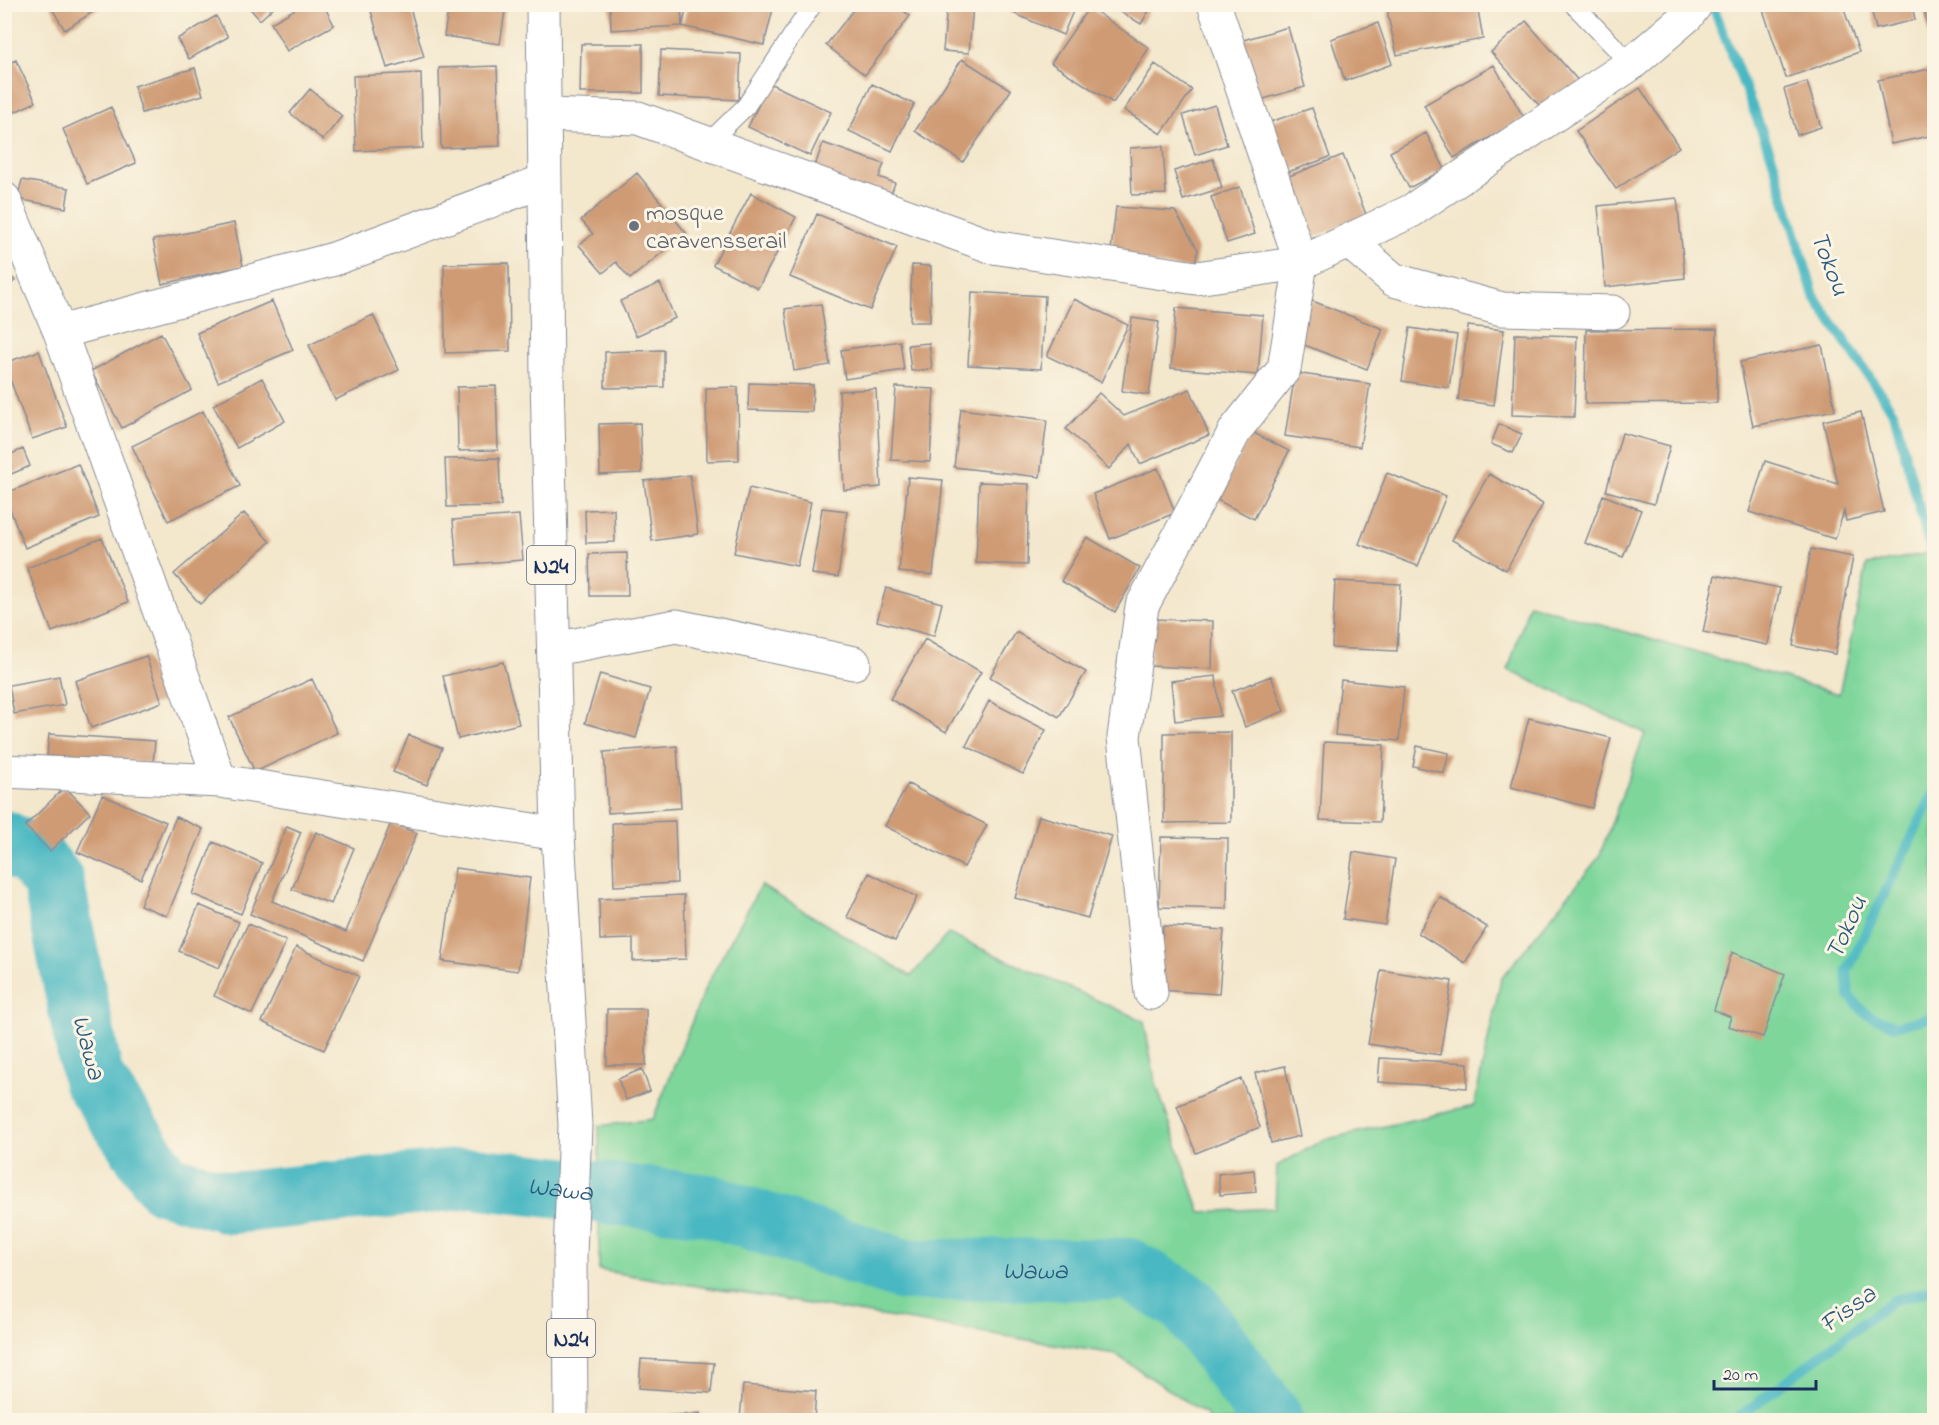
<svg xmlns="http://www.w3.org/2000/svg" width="1939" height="1425" viewBox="0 0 1939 1425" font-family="'Indie Flower',sans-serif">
	<rect width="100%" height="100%" fill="#fcf5e5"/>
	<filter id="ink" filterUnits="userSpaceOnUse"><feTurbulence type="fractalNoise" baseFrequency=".0167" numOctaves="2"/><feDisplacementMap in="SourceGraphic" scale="12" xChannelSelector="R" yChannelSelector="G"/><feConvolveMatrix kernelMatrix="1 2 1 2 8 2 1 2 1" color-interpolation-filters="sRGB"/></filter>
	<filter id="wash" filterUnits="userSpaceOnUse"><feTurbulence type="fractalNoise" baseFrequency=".008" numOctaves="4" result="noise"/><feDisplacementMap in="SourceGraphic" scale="24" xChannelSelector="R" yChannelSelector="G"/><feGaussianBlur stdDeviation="1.35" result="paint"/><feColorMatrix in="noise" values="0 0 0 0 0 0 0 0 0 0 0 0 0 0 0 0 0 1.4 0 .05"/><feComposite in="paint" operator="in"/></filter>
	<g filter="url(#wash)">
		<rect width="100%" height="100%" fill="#f3e7cc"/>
		<path fill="#7ed69b" stroke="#4c827c" stroke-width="1.5" d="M1934,552V1420H1208L1207,1415L1115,1354L599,1270V1126L653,1119L706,986L761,885L911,976L948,934L1144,1021L1155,1081L1200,1212L1275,1208L1277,1166L1323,1140L1474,1106L1501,979L1599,857L1645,733L1508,670L1529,604L1839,694L1867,565Z"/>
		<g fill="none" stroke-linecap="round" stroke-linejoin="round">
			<path stroke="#49b8c2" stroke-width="10" d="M1712,4L1772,157L1814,296L1894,413L1934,563
				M1934,792L1847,971L1849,996L1866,1014L1895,1026L1934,1017
				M1735,1420L1892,1301L1934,1289"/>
			<path stroke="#49b8c2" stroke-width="62" id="s1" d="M4,841L34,857L53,881L93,1079L165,1184L232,1203L473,1178L709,1205L904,1270L1128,1269L1187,1303L1273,1420"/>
		</g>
		<g id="blocks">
			<path fill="#cf9b75" d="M49,4H105L65,30Z
				M246,4H277L260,20Z
				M304,4H323L334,25L287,51L271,23Z
				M377,4H409L424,57L387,68L370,7Z
				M449,4H506L500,44L444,36Z
				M610,4H681L682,26L688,4H752L773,9L764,45L682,26L611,30Z
				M858,4H895L910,16L865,75L826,45Z
				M947,4H973L969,53L943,51Z
				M1006,4H1076L1063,35L1004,9Z
				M1118,4H1153L1141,24L1116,9Z
				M1389,4H1477L1483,39L1397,55L1388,16Z
				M1769,4H1842L1859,52L1786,78L1762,7Z
				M1870,4H1912L1915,20L1876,29Z
				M1923,4H1934V40L1930,41Z
				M1089,7L1149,48L1113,103L1051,63Z
				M216,16L228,37L189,59L177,39Z
				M1526,21L1581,84L1547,114L1491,52Z
				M1378,23L1392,64L1345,81L1331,39Z
				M1288,27L1305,87L1250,103L1233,43Z
				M581,44H643V93H580Z
				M661,50L741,54L739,100L659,96Z
				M962,59L1011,90L963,162L915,131Z
				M16,60L36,102L4,117V65Z
				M1155,64L1192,90L1161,134L1124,110Z
				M1494,65L1524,118L1454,158L1424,105Z
				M497,66L500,146L441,148L439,68Z
				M195,68L203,95L142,113L134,86Z
				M1934,68V135L1891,144L1878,80Z
				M421,73L423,148L356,151L353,76Z
				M1807,82L1821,127L1797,135L1784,89Z
				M769,83L831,112L810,156L748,127Z
				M872,84L914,104L892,151L849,131Z
				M1640,88L1679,147L1616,189L1576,131Z
				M310,89L342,116L323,140L290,113Z
				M1215,105L1227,145L1195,155L1183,115Z
				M111,107L136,163L87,184L63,129Z
				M1312,108L1330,157L1282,174L1264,124Z
				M1426,133L1445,169L1409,188L1390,152Z
				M823,143L884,164L879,177L895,183L889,200L812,174Z
				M1163,146L1166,194L1132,195L1130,148Z
				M1343,155L1367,217L1307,240L1284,178Z
				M1213,159L1222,188L1183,200L1174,171Z
				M637,173L686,233L630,279L616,262L603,273L579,245L593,234L581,220Z
				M22,180L69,188L66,208L17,199Z
				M1240,187L1255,234L1227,243L1211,197Z
				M751,193L796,217L758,288L713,265Z
				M1677,198L1685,278L1605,287L1598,206Z
				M1116,207L1175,211L1198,250L1194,269L1110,259Z
				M817,214L897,247L870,310L790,277Z
				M234,223L243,266L162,284L153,240Z
				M509,263L510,351L445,353L444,264Z
				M912,265L931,266L930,322H910Z
				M4,271L15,280L4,292Z
				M660,283L675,318L636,336L620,301Z
				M972,292L1045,296L1041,369L968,365Z
				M1074,299L1128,325L1101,382L1047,356Z
				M1310,300L1383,329L1367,369L1294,341Z
				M272,301L293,350L218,382L197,333Z
				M821,304L830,365L794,371L785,309Z
				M1176,308L1263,315L1258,375L1171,368Z
				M373,315L399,370L335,400L309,345Z
				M1132,318L1159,322L1149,395L1122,391Z
				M1468,326L1504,330L1494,405L1458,400Z
				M1410,328L1457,335L1449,388L1402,381Z
				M1717,329V403L1585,404L1586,330Z
				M161,333L192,390L122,428L91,371Z
				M1515,334L1577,336L1574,417L1512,415Z
				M900,341L904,370L845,379L841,350Z
				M929,343L932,369L911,371L908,345Z
				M1822,345L1835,410L1753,426L1740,362Z
				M664,350V387L605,388V352Z
				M39,351L67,427L32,439L4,363Z
				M1295,373L1370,384L1360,447L1285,436Z
				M262,378L285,421L237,448L213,405Z
				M749,383L813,385L812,412L748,410Z
				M496,386L498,450L458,451L457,387Z
				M738,387L739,460L707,461L706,388Z
				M896,387L934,389L930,462L891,460Z
				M876,389L881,487L844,490L839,391Z
				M1190,389L1209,435L1140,464L1131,444L1109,469L1066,429L1099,393L1124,416Z
				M961,409L1047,420L1040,477L954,467Z
				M203,411L240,486L168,521L132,446Z
				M1861,412L1884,512L1846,521L1844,511L1835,539L1749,512L1765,461L1838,484L1823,421Z
				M640,423L642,473L600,475L599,424Z
				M1499,424L1522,434L1513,453L1491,444Z
				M1252,432L1289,451L1254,519L1217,500Z
				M1622,433L1670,446L1654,504L1606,491Z
				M23,449L30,466L4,477V457Z
				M499,458L501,506L447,507L445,459Z
				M78,464L99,517L25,548L4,494Z
				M1158,468L1175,513L1110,539L1093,494Z
				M1387,473L1446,496L1418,566L1359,544Z
				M1489,474L1543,504L1506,570L1452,540Z
				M690,475L698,534L652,541L644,481Z
				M908,477L943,480L933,575L899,572Z
				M979,482L1029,484L1027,565L976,563Z
				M749,488L811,502L797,566L734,553Z
				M1603,495L1641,510L1623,557L1585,543Z
				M822,508L847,511L838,577L812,574Z
				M614,509L615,542L586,543L585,510Z
				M244,513L270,542L200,604L174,574Z
				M519,515L523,560L457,565L453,520Z
				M1087,537L1140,568L1115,612L1061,581Z
				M102,538L128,602L52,632L27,568Z
				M1811,549L1853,557L1835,654L1793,646Z
				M627,553L628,596H590L589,554Z
				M1715,575L1780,588L1768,645L1703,632Z
				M1335,581L1401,584L1397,651L1332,648Z
				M886,588L942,603L934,636L877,621Z
				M1152,619L1213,621L1212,669L1150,666Z
				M1016,632L1086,672L1059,717L990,677Z
				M925,639L981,672L946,732L890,699Z
				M146,656L162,702L91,728L75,681Z
				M503,662L519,724L458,739L443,676Z
				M600,674L650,689L636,738L585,723Z
				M59,676L65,705L14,714L9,685Z
				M1216,676L1220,716L1175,721L1171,681Z
				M1271,676L1284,711L1245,727L1232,691Z
				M312,679L337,733L255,772L229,717Z
				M1341,680L1404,687L1399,741L1335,735Z
				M989,701L1046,730L1023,774L966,746Z
				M1529,718L1611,738L1592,808L1511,787Z
				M1231,732V822L1164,823V733Z
				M49,734L155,741L153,763L47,756Z
				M409,735L442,748L427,785L393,772Z
				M1324,742L1384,745L1380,822L1320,820Z
				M677,746L681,808L608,813L604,752Z
				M1417,746L1449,753L1444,773L1413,766Z
				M908,784L987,825L964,867L885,826Z
				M65,787L90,813L50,851L25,826Z
				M102,795L166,822L141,879L77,852Z
				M1039,816L1112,836L1088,918L1015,898Z
				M176,817L203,829L167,916L140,905Z
				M675,821L677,883L614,886L612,823Z
				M391,823L417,833L363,961L250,914L287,826L301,832L272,901L346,932Z
				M316,832L354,848L331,904L292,889Z
				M1161,837L1228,838L1227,909L1159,907Z
				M213,842L262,863L241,914L192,894Z
				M1353,852L1395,859L1385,925L1343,919Z
				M455,868L530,878L518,971L442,961Z
				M869,873L917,897L895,941L847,917Z
				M684,895L686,959L633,961V939L600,940L599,899Z
				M1440,897L1487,927L1465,963L1418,933Z
				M199,905L239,922L219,968L179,951Z
				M248,924L286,941L252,1014L214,996Z
				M1163,926L1224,930L1219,994L1159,990Z
				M296,947L359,976L324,1050L262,1022Z
				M1732,952L1785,974L1763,1037L1728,1026L1731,1017L1714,1010Z
				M1381,970L1452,981L1440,1055L1368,1044Z
				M607,1009H646V1065H607Z
				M1380,1058L1468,1063L1467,1088L1378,1082Z
				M1285,1066L1300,1136L1271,1143L1255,1073Z
				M642,1069L650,1091L626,1100L618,1079Z
				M1241,1079L1260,1127L1196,1153L1177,1106Z
				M1254,1170L1256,1192L1220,1195L1218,1174Z
				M641,1359L714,1363L711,1393L639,1388Z
				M743,1385L816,1391L814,1420H740Z
				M700,1413L701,1420H652L651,1417Z"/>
		</g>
	</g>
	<g filter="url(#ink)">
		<use href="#blocks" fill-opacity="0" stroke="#878b95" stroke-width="1.5"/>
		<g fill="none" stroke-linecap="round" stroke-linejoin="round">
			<g stroke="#878b95" stroke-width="20">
				<path id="lane" d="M1573,4L1631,64
					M708,143L746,106L813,4"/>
			</g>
			<g stroke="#878b95" stroke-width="35">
				<path id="street" d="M544,115L638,118L993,247L1196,278L1301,263L1411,211L1631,64L1687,16L1696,4
					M4,199L60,332L220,781
					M1348,241L1394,280L1502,309L1613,312
					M60,332L334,259L544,181
					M554,649L676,626L854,663
					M4,771L220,781L558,834
					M1151,993L1124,737L1142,606L1236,429L1284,369L1301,263L1214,4"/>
			</g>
			<g stroke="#878b95" stroke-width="35">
				<path id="primary" d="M543,4L547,377L558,834L575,1125L570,1255L571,1420"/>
			</g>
			<use href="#lane" stroke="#fff" stroke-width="18"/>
			<use href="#street" stroke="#fff" stroke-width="33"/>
			<use href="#primary" stroke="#fff" stroke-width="33"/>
		</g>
	</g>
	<circle fill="#6b7280" stroke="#fcf5e5" stroke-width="2" cx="634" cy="226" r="6"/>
	<g text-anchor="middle" stroke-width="6" stroke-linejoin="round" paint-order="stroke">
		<g fill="#fcf5e5" stroke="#5e6a86" stroke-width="1.5">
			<rect x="527" y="546" width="48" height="38" rx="4.5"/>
			<rect x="547" y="1319" width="48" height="38" rx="4.5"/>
		</g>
		<g font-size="22" font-weight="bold" fill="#1b2f5e">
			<text x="551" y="573">N24</text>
			<text x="571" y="1346">N24</text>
		</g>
		<g font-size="24" fill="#5b616d" stroke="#fcf5e5" text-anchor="start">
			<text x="646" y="220">mosque<tspan x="646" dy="28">caravensserail</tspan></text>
		</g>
		<g font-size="26" font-style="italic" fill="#29587c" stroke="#fcf5e5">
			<text transform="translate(1831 263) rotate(69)" y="9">Tokou</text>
			<text transform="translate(1845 927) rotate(-66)" y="9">Tokou</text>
			<text transform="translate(90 1047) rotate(75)" y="9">Wawa</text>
			<text dy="9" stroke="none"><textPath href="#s1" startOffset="794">Wawa</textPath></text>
			<text dy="9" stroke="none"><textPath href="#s1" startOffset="1280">Wawa</textPath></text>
			<text transform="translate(1847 1308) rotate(-36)" y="9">Fissa</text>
		</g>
	</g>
	<rect width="1939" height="1425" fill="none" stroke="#fcf5e5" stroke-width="24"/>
	<path d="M1714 1380v9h102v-9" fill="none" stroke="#1b2f5e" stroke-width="3"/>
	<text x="1723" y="1380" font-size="18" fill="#1b2f5e" stroke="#fcf5e5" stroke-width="4.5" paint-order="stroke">20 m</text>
</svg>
